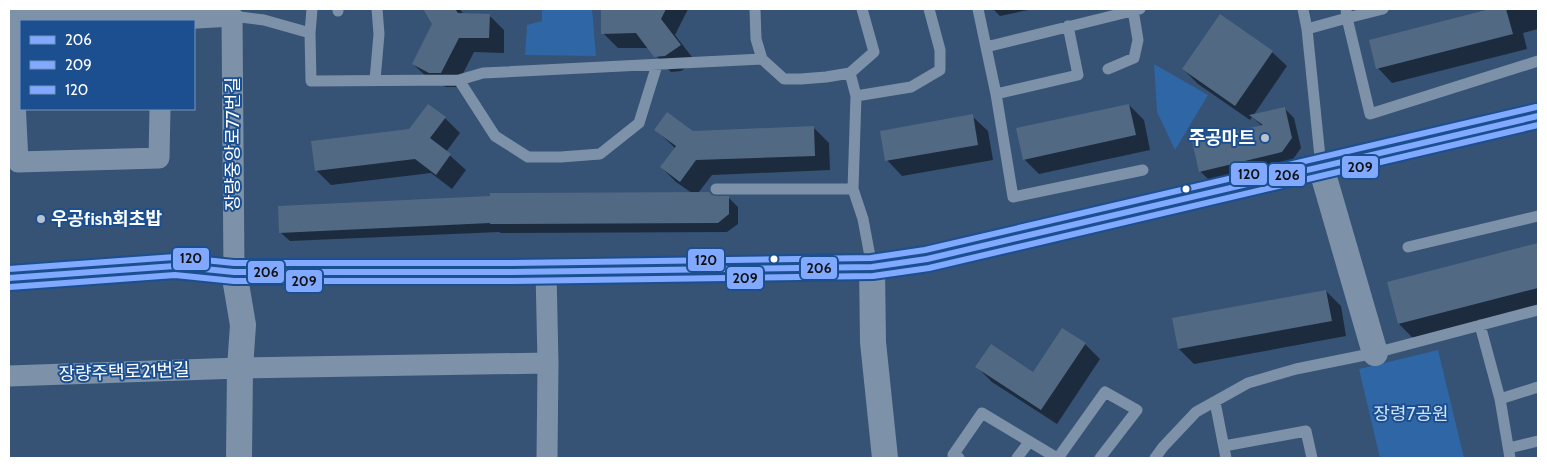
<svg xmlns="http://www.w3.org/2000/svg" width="1547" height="467" viewBox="0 0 1547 467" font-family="Cabin,'Noto Sans KR',sans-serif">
	<rect width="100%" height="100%" fill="#365274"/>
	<path fill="#2f66a5" d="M542,9H592L596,56L525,55L527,25L542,21Z
		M1154,64L1208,95L1175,150L1157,112Z
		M1438,350L1464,458H1380L1359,369Z"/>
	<path fill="#0007" d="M424,9H460L464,15H489L504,30V53L474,52L456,87H446L429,79L413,64L433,24Z
		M602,9H688L675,35L695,61L681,71L671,72L649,48H618L603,33Z
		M993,9H1033L1000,16Z
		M1494,9H1538V29L1523,33L1527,49L1392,83L1378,68L1371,41Z
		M1272,52L1287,66L1253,116L1285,109L1294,118L1301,148L1291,162L1209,180L1200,171L1262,126L1252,117L1250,120L1198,84L1183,69Z
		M1129,105L1144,120L1150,150L1039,174L1024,159Z
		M972,116L988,131L993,160L902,176L887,160Z
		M445,118L460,133L446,152L466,170L452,189L431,173L331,185L316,170L410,131Z
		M813,127L829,143L830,170L712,175L698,193L715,198H729L738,207V224L727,232L501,233L499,232L290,241L280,232L692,193L676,182L661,167L675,148L656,130L692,132Z
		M1538,244V307L1414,339L1399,324L1389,283Z
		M1326,291L1341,306L1346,336L1194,364L1179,349Z
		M1085,344L1100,359L1057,424L992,382L977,367L1033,374Z"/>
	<path fill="#526984" d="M423,9H455L458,13L490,14L489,38H459L441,73H429L412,64L432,24Z
		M601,9H666L661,19L681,45L665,56L654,57L636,33L601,34Z
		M1490,9H1506L1513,34L1376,69L1369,40Z
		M1220,14L1273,51L1235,106L1182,69Z
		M428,104L446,117L430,138L451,154L436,175L415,159L315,171L311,141L409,129Z
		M1129,104L1136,135L1023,160L1016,128Z
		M1285,107L1292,138L1282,152L1199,172L1192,141L1263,125L1249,115Z
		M667,112L693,131L814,126L815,156L696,160L680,182L660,167L676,146L654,130Z
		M973,114L978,145L885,161L880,131Z
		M709,192L712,195L716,196H729V214L718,223L490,224V223L279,233L278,206L490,196V193Z
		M1538,243V288L1398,324L1387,282Z
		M1326,290L1332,321L1178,349L1172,318Z
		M1062,328L1086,343L1041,410L975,367L991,344L1033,372Z"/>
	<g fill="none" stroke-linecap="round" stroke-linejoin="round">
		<path stroke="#7d92a8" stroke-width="11" d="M755,9L756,39L762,59L784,79H801L826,77L850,73L874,52L862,9
			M978,9L986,47
			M1140,9L986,47L996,94L1013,197L1143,170
			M1303,9L1307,29L1321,167
			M1346,9L1347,18L1383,9
			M338,11V9
			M232,16L264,20L310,33L311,81L459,80
			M1307,29L1347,18L1370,114L1538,61
			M310,33L312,9
			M657,65L639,123L600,154L561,157H528L495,136L459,80L483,73L762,59
			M1108,69L1134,58L1138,40L1133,10
			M850,73L856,96L853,189L863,219L872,267
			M375,80L379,34L377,9
			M996,94L1078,75L1068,26
			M856,96L911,87L940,70V50L929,9
			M716,189H853
			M1408,247L1538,216
			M1480,325L1500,399L1510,458
			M1500,399L1538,387
			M1215,402L1226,458
			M1224,446L1306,431L1312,458
			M1509,448L1538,441
			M959,458L953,455L982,413L1057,458
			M1017,458L1029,442
			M1058,458L1105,392L1137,410L1100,458
			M1155,458L1163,447L1196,412L1248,383L1296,369L1375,353L1538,310"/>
		<path stroke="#7d92a8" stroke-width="21" d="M9,18L162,20L232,16L234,272
			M11,18L18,162L159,158L160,109
			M546,271L548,363L547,458
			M9,376L240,368L548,363"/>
		<path stroke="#7d92a8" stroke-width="26" d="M1321,167L1375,353
			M872,267L873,342L885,458
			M234,272L243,325L240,368L239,458
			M9,278L175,266L234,272H512L872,267L927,259L1538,116"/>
		<g stroke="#1b4f8f" stroke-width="10">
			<path id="bus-1" d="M9,278L175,266L234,272H512L872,267L927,259L1538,116"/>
		</g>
		<g stroke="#1b4f8f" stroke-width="10">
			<path id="bus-2" d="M10,287L175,275L234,281H512L873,276L929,268L1538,125"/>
		</g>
		<g stroke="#1b4f8f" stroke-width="10">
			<path id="bus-3" d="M9,269L175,257L234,263H512L871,258L925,250L1536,107"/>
		</g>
		<use href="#bus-1" stroke="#80a9ff" stroke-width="6"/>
		<use href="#bus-2" stroke="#80a9ff" stroke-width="6"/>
		<use href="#bus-3" stroke="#80a9ff" stroke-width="6"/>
	</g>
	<g fill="#b9c2ce" stroke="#1b4f8f" stroke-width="2">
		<circle cx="1265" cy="138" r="5"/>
		<circle cx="41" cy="219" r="5"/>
	</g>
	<g fill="#fff" stroke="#1b4f8f" stroke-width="2">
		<circle cx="1186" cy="189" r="4.5"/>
		<circle cx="774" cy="259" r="4.5"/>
	</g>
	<g text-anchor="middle" stroke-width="4" stroke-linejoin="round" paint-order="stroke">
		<g font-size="18" font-weight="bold" fill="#fff" stroke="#1b4f8f" text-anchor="end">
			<text x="1255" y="144">주공마트</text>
			<text x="51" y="225" text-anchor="start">우공fish회초밥</text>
		</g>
		<g font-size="18" fill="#fff" stroke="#1b4f8f">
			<text transform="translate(233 144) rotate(-90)" y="6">장량중앙로77번길</text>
			<text transform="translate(124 372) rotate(-2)" y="6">장량주택로21번길</text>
		</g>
		<g font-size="18" fill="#cfe3fa" stroke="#1b4f8f">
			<text x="1411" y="420">장령7공원</text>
		</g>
	</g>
	<g stroke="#1b4f8f" stroke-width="2">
		<rect x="1341" y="155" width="38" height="24" rx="5" fill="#80a9ff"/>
		<rect x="1230" y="162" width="38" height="24" rx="5" fill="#80a9ff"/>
		<rect x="1268" y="163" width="38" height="24" rx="5" fill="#80a9ff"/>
		<rect x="172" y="247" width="38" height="24" rx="5" fill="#80a9ff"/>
		<rect x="687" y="248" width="38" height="24" rx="5" fill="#80a9ff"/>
		<rect x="800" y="256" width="38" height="24" rx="5" fill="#80a9ff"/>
		<rect x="247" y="260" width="38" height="24" rx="5" fill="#80a9ff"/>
		<rect x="726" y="266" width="38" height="24" rx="5" fill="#80a9ff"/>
		<rect x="285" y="269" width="38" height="24" rx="5" fill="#80a9ff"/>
	</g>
	<g font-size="14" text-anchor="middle" font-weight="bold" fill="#111">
		<text x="1360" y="172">209</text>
		<text x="1249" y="179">120</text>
		<text x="1287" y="180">206</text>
		<text x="191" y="263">120</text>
		<text x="706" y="265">120</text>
		<text x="819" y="273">206</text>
		<text x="266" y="277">206</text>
		<text x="745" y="283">209</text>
		<text x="304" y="286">209</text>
	</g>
	<rect width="1547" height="467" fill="none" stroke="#ffffff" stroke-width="20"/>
	<rect x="20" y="20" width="175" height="90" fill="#1b4f8f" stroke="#7695bc"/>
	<rect x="30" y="36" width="25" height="8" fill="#80a9ff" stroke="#7695bc"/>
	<text x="65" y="45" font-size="15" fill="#ffffff">206</text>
	<rect x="30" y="61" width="25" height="8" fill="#80a9ff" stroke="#7695bc"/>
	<text x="65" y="70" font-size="15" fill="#ffffff">209</text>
	<rect x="30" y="86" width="25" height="8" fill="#80a9ff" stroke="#7695bc"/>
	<text x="65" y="95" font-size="15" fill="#ffffff">120</text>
</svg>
